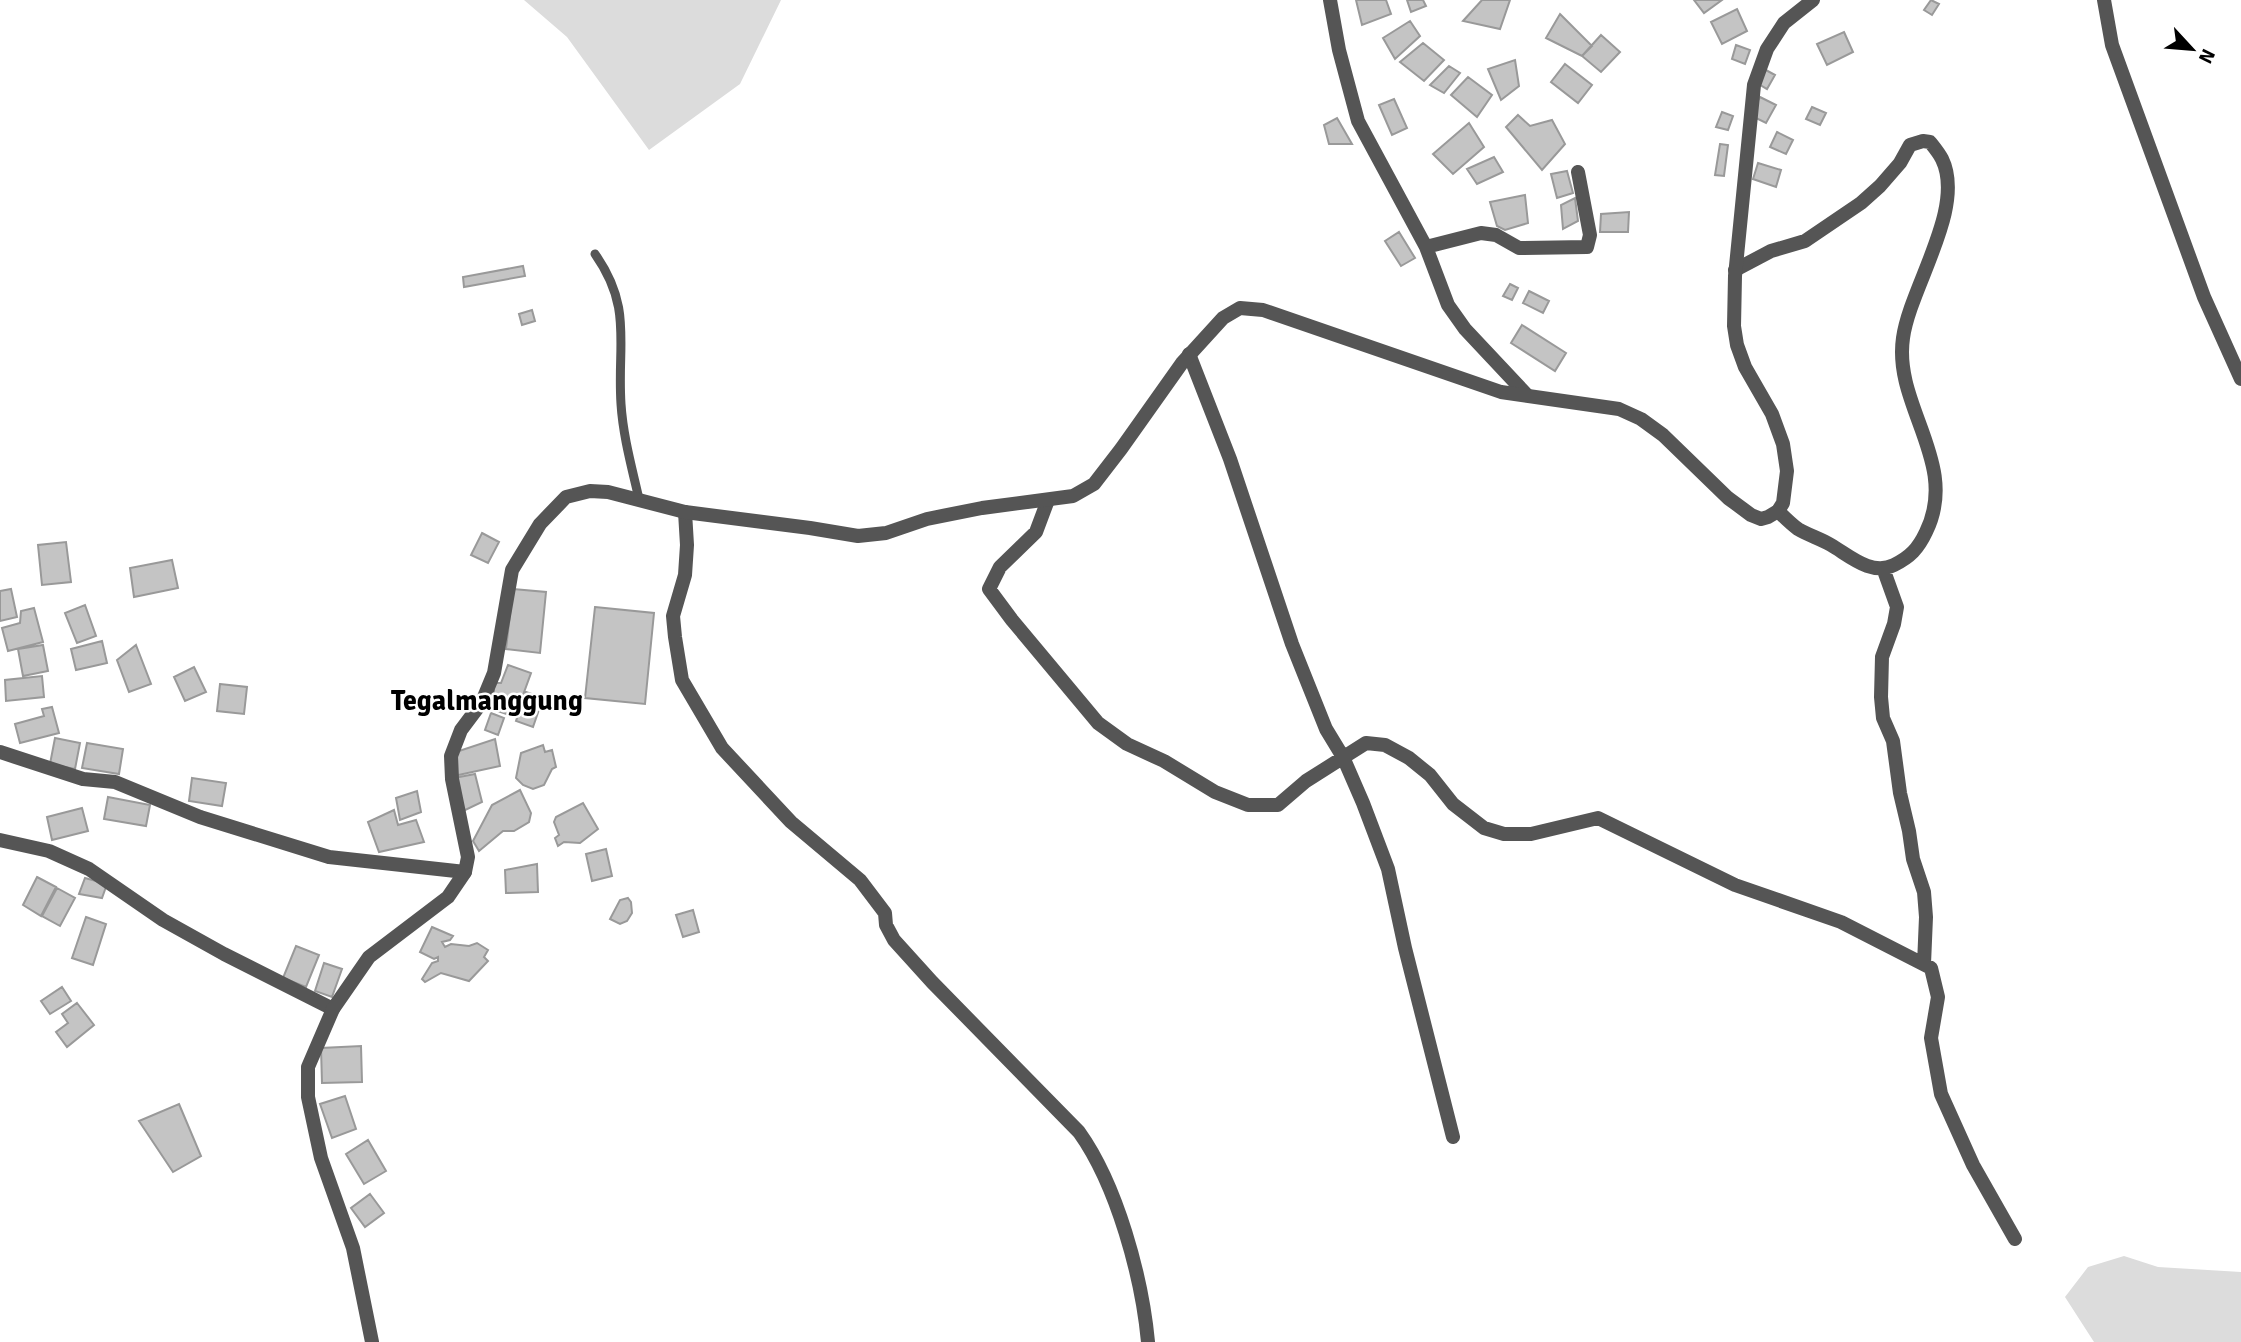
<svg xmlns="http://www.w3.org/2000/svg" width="2241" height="1342" viewBox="0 0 2241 1342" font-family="Signika,sans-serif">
	<rect width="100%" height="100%" fill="#fff"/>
	<path fill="#dcdcdc" d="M524,0H781L740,84L649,150L567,37Z
		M2124,1256L2158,1267L2241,1272V1342H2094L2065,1297L2088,1267Z"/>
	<path fill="#c4c4c4" stroke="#999" stroke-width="2" d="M1356,0H1386L1391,14L1362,25Z
		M1407,0H1423L1426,6L1411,12Z
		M1482,0H1510L1500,29L1463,21Z
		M1694,0H1722L1704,13Z
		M1931,0L1939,4L1932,15L1924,10Z
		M1737,9L1747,31L1722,44L1711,22Z
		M1560,14L1592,46L1582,56L1546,38Z
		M1410,21L1420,36L1395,59L1383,38Z
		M1844,32L1853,52L1827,65L1817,44Z
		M1601,35L1620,52L1601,72L1582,56Z
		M1423,43L1444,60L1424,81L1400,62Z
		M1736,45L1750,50L1745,64L1732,59Z
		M1515,60L1519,86L1501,100L1488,69Z
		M1565,64L1592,85L1578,103L1551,82Z
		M1449,66L1460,73L1444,93L1430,85Z
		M1764,69L1775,75L1767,89L1757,83Z
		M1468,77L1492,95L1477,117L1451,95Z
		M1760,97L1776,105L1766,123L1750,115Z
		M1394,99L1407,128L1392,135L1379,105Z
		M1812,107L1826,113L1820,125L1806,119Z
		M1722,112L1733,116L1728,130L1716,127Z
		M1518,115L1530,126L1552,120L1565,144L1542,170L1506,127Z
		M1337,118L1352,144H1329L1324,125Z
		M1469,123L1484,147L1453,174L1433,154Z
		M1777,132L1793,140L1786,154L1770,147Z
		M1720,144L1728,145L1724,176L1715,175Z
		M1494,157L1503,172L1477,184L1467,169Z
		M1758,163L1781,170L1776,187L1753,179Z
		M1567,171L1573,193L1557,198L1551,174Z
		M1525,195L1528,223L1505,230L1497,226L1490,202Z
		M1575,198L1578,221L1563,229L1561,205Z
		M1629,212L1628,232H1600L1601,214Z
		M1399,232L1415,258L1401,266L1385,241Z
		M523,266L525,276L464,287L463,277Z
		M1510,284L1518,288L1512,300L1503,296Z
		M1529,291L1549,301L1543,313L1523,303Z
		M532,310L535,321L522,325L519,314Z
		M1522,325L1566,353L1555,371L1511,343Z
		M482,533L499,542L488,563L471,555Z
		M66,542L71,582L42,585L38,545Z
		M172,560L178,588L134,597L130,568Z
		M11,589L17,617L0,621V591Z
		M513,589L546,592L540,653L506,649Z
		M85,605L96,636L77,643L65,613Z
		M595,607L654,613L645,704L585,698Z
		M34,608L43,642L8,651L2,628L20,623L21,611Z
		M102,641L107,663L76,670L71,649Z
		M43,645L48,671L23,676L18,649Z
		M136,645L151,684L129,692L117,660Z
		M508,665L531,673L515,717L492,709L494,702V683H501Z
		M194,667L206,692L185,701L174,677Z
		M42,676L44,697L6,701L5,680Z
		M220,684L247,687L244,714L217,711Z
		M526,692L543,698L533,727L516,721Z
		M52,707L59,733L20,743L15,724L44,716L42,709Z
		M491,713L504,718L498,735L485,730Z
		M55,738L80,743L75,769L50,764Z
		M495,739L500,766L454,776L456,752Z
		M87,743L123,749L119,774L82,768Z
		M543,745L545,752L552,750L556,767L552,769L544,785L533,789L523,785L516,778L521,753Z
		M475,774L482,802L461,812L454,778Z
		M192,778L226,783L222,806L189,801Z
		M520,790L531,813L529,822L514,831H503L479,851L473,841L492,805Z
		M417,791L421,812L400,820L396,798Z
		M108,797L150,805L146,826L104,819Z
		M583,803L598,829L580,843L564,842L558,846L555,838L559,835L554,822L556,817Z
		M82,808L88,831L52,840L47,817Z
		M394,810L398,825L416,820L424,842L379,852L368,822Z
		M606,849L612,876L592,881L586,854Z
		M537,864L538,892L506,893L505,870Z
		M37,877L56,887L41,916L23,905Z
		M85,878L107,884L102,898L79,894Z
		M57,888L75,898L60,926L42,916Z
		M628,898L631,902L632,913L627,921L620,924L610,919L620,900Z
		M693,910L699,932L683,937L676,915Z
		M86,917L106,924L93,965L72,958Z
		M432,927L453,936L450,940L442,942L445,947L451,944L469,946L477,943L488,950L484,957L488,961L469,981L441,973L425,982L422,979L432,963L438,961V957L434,959L420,952Z
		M296,946L319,955L306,987L283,978Z
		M324,963L342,969L332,997L315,991Z
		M62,987L71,1001L50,1014L41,1001Z
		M77,1003L94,1025L67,1047L56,1032L68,1023L62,1014Z
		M361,1046L362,1082L322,1083L321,1048Z
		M345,1096L356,1129L332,1138L320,1104Z
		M179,1104L201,1156L173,1172L139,1121Z
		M368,1140L386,1171L364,1184L346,1154Z
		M370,1194L384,1213L365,1227L351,1208Z"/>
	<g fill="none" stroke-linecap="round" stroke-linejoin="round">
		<path stroke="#555" stroke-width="9" d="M595,254C633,308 617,343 621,404C623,436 632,468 639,499"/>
		<path stroke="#555" stroke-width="14" d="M1330,0L1339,50L1358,121L1426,247L1448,305L1465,329L1526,394
			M2104,0L2112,45L2204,297L2241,379
			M1426,247L1481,233L1496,235L1519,248L1587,247L1590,235L1578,172
			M1735,270L1771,251L1805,241L1861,203L1880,186L1900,163L1910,145L1923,141L1930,142C1934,147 1939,153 1942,159C1966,208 1910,287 1903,338C1893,406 1960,463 1926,532C1918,549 1910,557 1894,565C1871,576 1850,556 1831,545C1821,539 1808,535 1798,529C1791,524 1784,517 1778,511
			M1189,354L1230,459L1292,644L1326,729L1343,757L1363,803L1388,869L1405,948L1453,1137
			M1048,500L1036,532L1000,567L989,589L1012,620L1098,723L1127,744L1164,761L1215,792L1248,805H1278L1306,781L1366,743L1385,745L1409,758L1430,775L1453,804L1484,828L1504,834H1531L1598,818L1735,885L1841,922L1931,968L1938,997L1931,1038L1941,1094L1973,1165L2015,1239
			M685,512L687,545L685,575L673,616L675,637L682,680L722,748L791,822L860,880L885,913L886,925L894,940L932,982L1079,1132C1117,1185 1142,1277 1148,1342
			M1883,568L1897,607L1894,624L1882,657L1881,697L1883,718L1893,741L1900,793L1909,831L1913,859L1924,892L1926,917L1924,964
			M0,752L83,779L115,782L200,817L329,857L465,872
			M0,840L49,851L89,869L163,920L224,954L333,1009"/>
		<path stroke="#555" stroke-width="14" d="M372,1342L353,1248L321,1158L308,1097V1067L333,1009L369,957L448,897L465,872L468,857L452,779L451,756L461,730L482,702L494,673L512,570L540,524L566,497L590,491L608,492L685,512L810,528L858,536L886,533L927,519L982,508L1073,496L1094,484L1121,449L1182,363L1223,318L1240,308L1263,310L1501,392L1619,409L1641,419L1663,435L1728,498L1751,515L1761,519L1768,517L1778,511L1783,503L1787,471L1783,444L1772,414L1745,367L1737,345L1734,326L1735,276L1754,85L1767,49L1784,23L1813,0"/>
	</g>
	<g text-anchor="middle" stroke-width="5" stroke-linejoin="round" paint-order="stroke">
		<g font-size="28" font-weight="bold" fill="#000" stroke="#fff">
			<text x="487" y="710">Tegalmanggung</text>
		</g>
	</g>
	<g transform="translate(2192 49) rotate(116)" stroke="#ffffff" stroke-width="5" paint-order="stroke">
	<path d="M0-5L12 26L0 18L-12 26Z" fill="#000000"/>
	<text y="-10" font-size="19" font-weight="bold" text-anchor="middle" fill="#000000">N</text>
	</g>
</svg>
